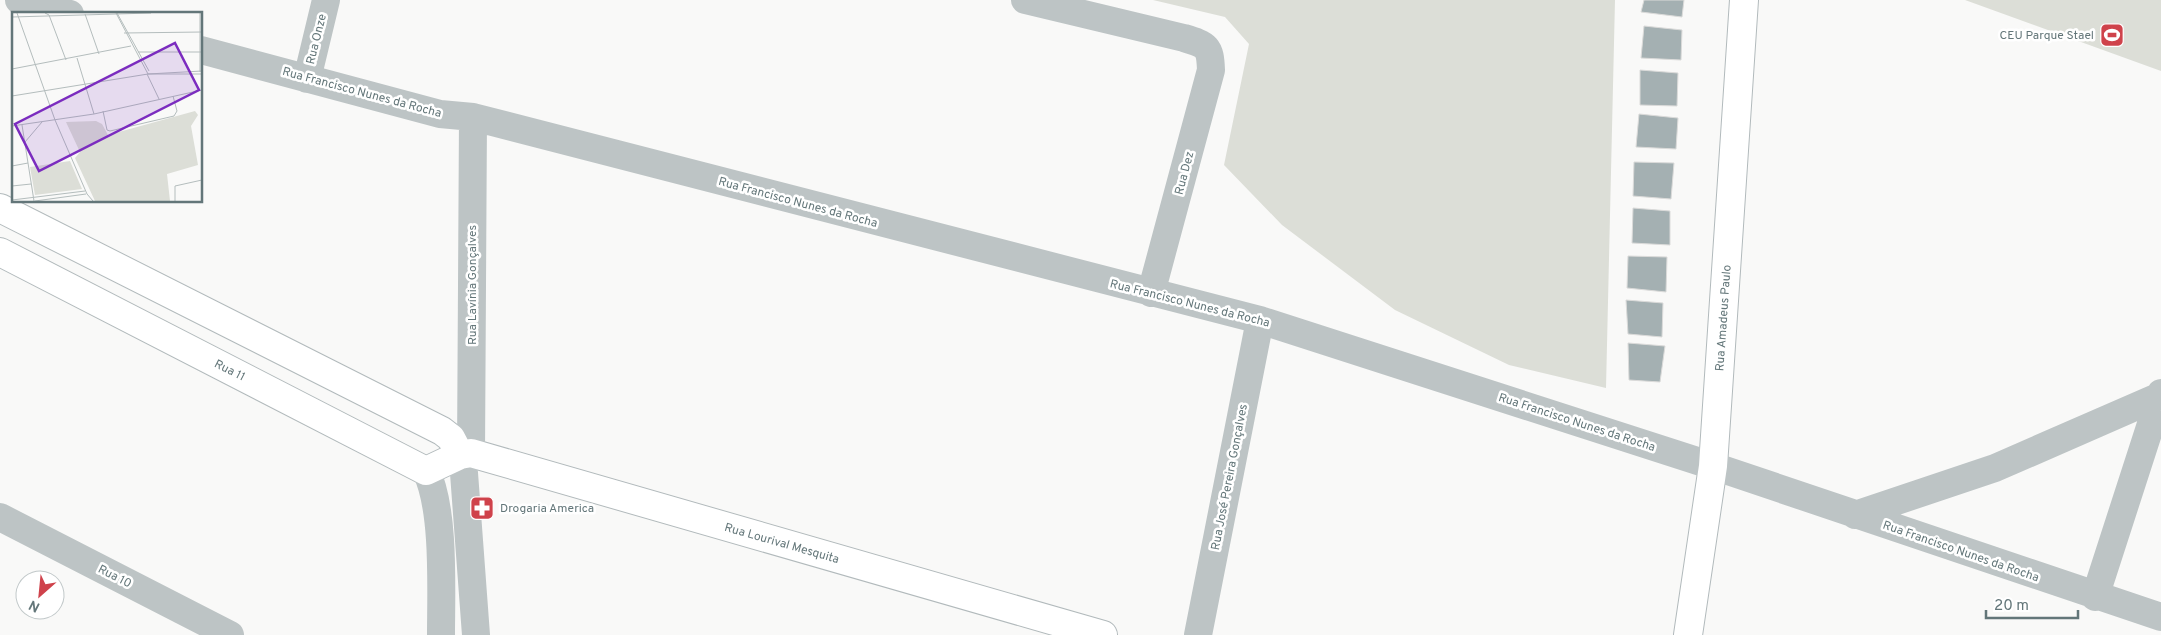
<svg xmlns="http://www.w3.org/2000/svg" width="2161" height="635" viewBox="0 0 2161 635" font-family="Overpass,sans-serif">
	<rect width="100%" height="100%" fill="#f9f9f8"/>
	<path fill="#dcded7" d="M1153,0H1615L1606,388L1509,365L1395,310L1282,225L1224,165L1249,44L1225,17Z
		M1965,0H2161V71Z"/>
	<path fill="#a4b0b2" stroke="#dbdbda" d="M1644,0H1684L1682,17L1641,12Z
		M1644,26L1682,30L1681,60L1641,58Z
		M1640,70L1678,73L1677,106L1640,105Z
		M1639,114L1678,118L1676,149L1636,147Z
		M1634,162L1674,163L1671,199L1633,196Z
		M1633,208L1670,211V245L1632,243Z
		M1628,256L1667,257L1666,292L1627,288Z
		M1626,300L1663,303L1662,337L1628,334Z
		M1628,343L1665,346L1660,382L1629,380Z"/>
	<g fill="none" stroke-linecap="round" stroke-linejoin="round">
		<g stroke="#b2babc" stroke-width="30">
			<path id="secondary" d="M0,208L442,431L451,438L460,455
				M0,252L426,471L460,455L471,453L1103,635
				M1688,635L1713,466L1744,0"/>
		</g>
		<path stroke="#bdc4c5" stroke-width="28" d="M19,0L70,14
			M1025,0L1184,38C1207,45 1210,46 1211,70L1151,293
			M201,50L440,114L473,117L1260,320L1713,466L2161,617
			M307,79L326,0
			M471,453L473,117
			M460,455L464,473L476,635
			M426,471C445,509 441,591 441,635
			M1855,515L1995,468L2160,396
			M0,517L230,635
			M2095,597L2161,393
			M1198,635L1260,320"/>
		<use href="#secondary" stroke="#fff" stroke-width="28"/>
	</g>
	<defs>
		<g id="stadium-square" transform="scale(1.25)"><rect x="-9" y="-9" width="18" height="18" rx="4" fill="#cf424b" stroke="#fff"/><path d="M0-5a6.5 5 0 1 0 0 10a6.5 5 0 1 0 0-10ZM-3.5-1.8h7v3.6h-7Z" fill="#fff"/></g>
		<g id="pharmacy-square" transform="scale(1.25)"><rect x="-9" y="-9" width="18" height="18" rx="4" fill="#cf424b" stroke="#fff"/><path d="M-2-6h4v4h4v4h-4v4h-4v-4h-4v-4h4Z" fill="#fff"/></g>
	</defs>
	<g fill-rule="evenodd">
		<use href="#stadium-square" x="2112" y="35"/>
		<use href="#pharmacy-square" x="482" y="508"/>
	</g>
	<g text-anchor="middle" stroke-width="5" stroke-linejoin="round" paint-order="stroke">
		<g font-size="12" fill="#637679" stroke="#fff" text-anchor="end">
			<text x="2094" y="39">CEU Parque Stael</text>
			<text x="500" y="512" text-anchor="start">Drogaria America</text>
		</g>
		<g font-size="12" fill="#637679" stroke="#fff">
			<text transform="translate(316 39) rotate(-76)" y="4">Rua Onze</text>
			<text transform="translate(362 92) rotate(15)" y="4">Rua Francisco Nunes da Rocha</text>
			<text transform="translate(1184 173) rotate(-75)" y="4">Rua Dez</text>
			<text transform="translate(798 202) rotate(15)" y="4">Rua Francisco Nunes da Rocha</text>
			<text transform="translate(472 285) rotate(-90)" y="4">Rua Lavínia Gonçalves</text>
			<text transform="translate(1190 303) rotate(14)" y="4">Rua Francisco Nunes da Rocha</text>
			<text transform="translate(1723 318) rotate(-86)" y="4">Rua Amadeus Paulo</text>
			<text transform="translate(230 370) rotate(27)" y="4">Rua 11</text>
			<text transform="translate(1577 422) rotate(18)" y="4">Rua Francisco Nunes da Rocha</text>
			<text transform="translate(1229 477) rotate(-79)" y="4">Rua José Pereira Gonçalves</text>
			<text transform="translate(782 543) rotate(16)" y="4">Rua Lourival Mesquita</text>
			<text transform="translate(1961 551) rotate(19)" y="4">Rua Francisco Nunes da Rocha</text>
			<text transform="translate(115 576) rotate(27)" y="4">Rua 10</text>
		</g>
	</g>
	<g transform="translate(12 12)">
		<rect width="190" height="190" fill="#f9f9f8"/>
		<path d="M183,99L186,103L179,114L186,153L155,162L158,189H83L63,146L68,140L54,110L84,109L90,112L96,123ZM58,149L70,177L23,183L18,155Z" fill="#dcded7"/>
		<path fill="none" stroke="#b4bdbd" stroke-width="1" d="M5,1L43,108L75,182L81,189M33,1L37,3L54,48M104,1L136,62M105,1L137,59M188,1V60M73,2L87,42M0,5L139,1M112,21L190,20M126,40H190M65,46L82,102M0,57L119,34M135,62L147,87M136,62L190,59M136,62H190M0,84L136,62M91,99L95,118L98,119L162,104L165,99L161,84M10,113L22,189M0,114L82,102L190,78M13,130L30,110M0,154L16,151M0,174L19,172M0,188L73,179M23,189L74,182M163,189V174L190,168"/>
		<path fill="#7b2cbf" fill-opacity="0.15" stroke="#7b2cbf" stroke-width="2.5" d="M163,31L187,78L27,159L3,112Z"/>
		<rect width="190" height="190" fill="none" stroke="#637679" stroke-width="2.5"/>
	</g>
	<g transform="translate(40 595) rotate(207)"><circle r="24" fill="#ffffff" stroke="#c1c8c9"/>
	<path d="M0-4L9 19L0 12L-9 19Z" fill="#cf424b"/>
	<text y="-8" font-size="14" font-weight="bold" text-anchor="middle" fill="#637679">N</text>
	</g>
	<path d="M1986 610v8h92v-8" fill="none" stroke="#637679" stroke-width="2.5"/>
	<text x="1994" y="610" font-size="15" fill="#637679" stroke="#ffffff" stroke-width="4" paint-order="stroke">20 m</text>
</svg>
